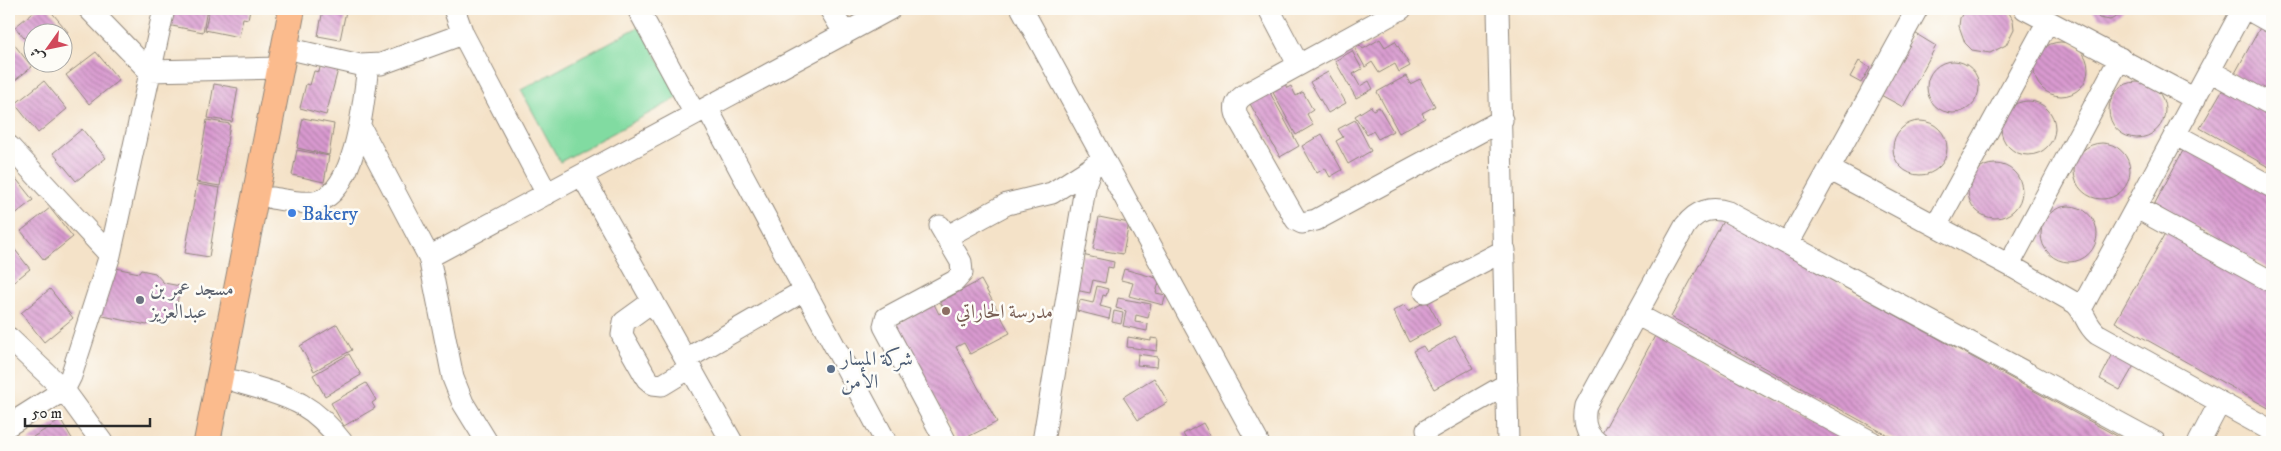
<svg xmlns="http://www.w3.org/2000/svg" width="2281" height="451" viewBox="0 0 2281 451" font-family="'IM FELL DW Pica',Amiri,serif">
	<defs>
		<pattern id="building-back-hatch" width="6" height="6" patternUnits="userSpaceOnUse" patternTransform="scale(1.25)"><rect width="6" height="6" fill="#d99ad0"/><path d="M-1 5l2 2M0 0l6 6M5-1l2 2" fill="none" stroke="#b07ea9"/></pattern>
	</defs>
	<rect width="100%" height="100%" fill="#fdfcf7"/>
	<filter id="ink" filterUnits="userSpaceOnUse"><feTurbulence type="fractalNoise" baseFrequency=".02" numOctaves="2"/><feDisplacementMap in="SourceGraphic" scale="10" xChannelSelector="R" yChannelSelector="G"/><feConvolveMatrix kernelMatrix="1 2 1 2 8 2 1 2 1" color-interpolation-filters="sRGB"/></filter>
	<filter id="wash" filterUnits="userSpaceOnUse"><feTurbulence type="fractalNoise" baseFrequency=".0096" numOctaves="4" result="noise"/><feDisplacementMap in="SourceGraphic" scale="20" xChannelSelector="R" yChannelSelector="G"/><feGaussianBlur stdDeviation="1.12" result="paint"/><feColorMatrix in="noise" values="0 0 0 0 0 0 0 0 0 0 0 0 0 0 0 0 0 1.4 0 .05"/><feComposite in="paint" operator="in"/></filter>
	<g filter="url(#wash)">
		<rect width="100%" height="100%" fill="#f4e2c8"/>
		<path fill="#81dba1" stroke="#568366" d="M640,26L679,97L560,162L521,90Z"/>
		<g id="blocks">
			<path fill="url(#building-back-hatch)" d="M37,9H49L68,32L62,36V32H32V48L15,27Z
				M170,9H207L203,32L167,25Z
				M209,9H250L248,19L243,18L239,37L205,30Z
				M323,9L346,11L340,40L318,36Z
				M1965,9H2007L2013,20L2014,29L2006,45L1990,53L1972,50L1965,43L1959,26L1960,18Z
				M2091,9H2124L2120,15L2110,20L2099,18Z
				M2262,24L2272,30V97L2234,75Z
				M1913,32L1936,46L1903,107L1879,94Z
				M9,38L32,67L9,85Z
				M1380,39L1385,47L1395,41L1410,66L1399,72L1395,64L1379,73L1372,62L1365,67L1355,49L1360,45L1363,49Z
				M2034 69a27 27 0 1 1 54 0a27 27 0 1 1-54 0Z
				M1352,51L1362,69L1353,74L1360,86L1369,81L1373,89L1356,98L1335,61Z
				M96,52L119,80L89,104L66,75Z
				M322,58L340,62L326,115L300,108L306,84L310,85L314,71L319,72Z
				M1927 87a26 26 0 1 1 52 0a26 26 0 1 1-52 0Z
				M1859,61L1870,68L1861,83L1850,77Z
				M1328,72L1346,103L1328,113L1310,82Z
				M1406,76L1410,84L1420,79L1435,106L1422,113L1425,118L1399,133L1377,92Z
				M44,81L67,109L38,133L15,104Z
				M2109 110a28 28 0 1 1 56 0a28 28 0 1 1-56 0Z
				M1284,82L1287,88L1291,86L1296,96L1303,92L1313,110L1307,114L1313,125L1296,135L1271,89Z
				M2227,82L2272,108V169L2200,128Z
				M214,84L238,88L232,122L208,118Z
				M1269,91L1299,146L1280,157L1249,102Z
				M2001 128a27 27 0 1 1 54 0a27 27 0 1 1-54 0Z
				M1371,106L1373,110L1379,107L1393,131L1378,139L1373,131L1367,135L1355,116Z
				M303,118L334,124L329,155L297,148Z
				M207,120L230,124L220,186L196,182Z
				M1355,120L1371,151L1348,164L1336,141L1343,137L1338,129Z
				M1893 148a27 27 0 1 1 54 0a27 27 0 1 1-54 0Z
				M82,129L106,158L76,181L53,153Z
				M1322,134L1342,170L1330,177L1325,168L1317,173L1302,146Z
				M2074 171a28 28 0 1 1 56 0a28 28 0 1 1-56 0Z
				M2186,145L2272,192V270L2154,205Z
				M297,150L329,156L324,182L292,175Z
				M1968 191a27 27 0 1 1 54 0a27 27 0 1 1-54 0Z
				M10,171L33,200L9,219V172Z
				M197,184L220,188L209,257L185,253Z
				M2041 234a28 28 0 1 1 56 0a28 28 0 1 1-56 0Z
				M50,208L73,237L44,260L21,231Z
				M1099,217L1129,223L1123,254L1093,249Z
				M1723,221L2128,442H1900L1671,317Z
				M2168,229L2272,286V410L2115,322Z
				M9,242L30,269L9,286Z
				M1082,255L1114,262L1113,268L1108,267L1105,283L1093,280L1090,293L1075,290Z
				M111,267L139,273L141,270L155,273L164,283L180,286L175,316H166L165,324L152,322L147,325L98,315Z
				M1124,269L1160,279L1156,293L1166,295L1163,305L1129,296L1133,283L1121,280Z
				M981,280L1010,333L970,354L964,343L956,347L997,422L958,442L894,326L934,304L939,314L945,310L940,302Z
				M1097,286L1108,289L1106,296L1103,295L1100,306L1111,309L1109,319L1077,311L1080,300L1093,303Z
				M50,289L73,318L44,342L21,313Z
				M1118,298L1151,304L1148,318L1136,315L1135,322L1148,324L1147,331L1123,326L1126,311L1116,308Z
				M1427,301L1440,325L1409,342L1393,311L1404,305L1408,311Z
				M1114,311L1123,313L1121,324L1112,322Z
				M337,324L352,350L314,371L300,346Z
				M1656,334L1853,442H1604L1599,439Z
				M1455,336L1473,368L1434,389L1413,351L1423,346L1427,352Z
				M1128,337L1151,341V338L1158,339L1157,351L1127,347Z
				M2115,350L2136,362L2120,390L2100,379Z
				M349,354L361,375L325,396L313,375Z
				M1138,354L1158,357L1157,367L1137,365Z
				M1154,378L1168,402L1138,420L1123,397Z
				M366,383L376,400L372,403L375,408L344,426L331,403Z
				M61,420L74,442H30L28,440Z
				M1203,423L1212,439L1207,442H1188L1183,434Z"/>
		</g>
	</g>
	<g filter="url(#ink)">
		<use href="#blocks" fill-opacity="0" stroke="#90867a" stroke-width="1"/>
		<g fill="none" stroke-linecap="round" stroke-linejoin="round">
			<g stroke="#90867a" stroke-width="23">
				<path id="minor" d="M89,9L149,71L280,68
					M454,9L463,34L547,194
					M638,9L695,114
					M830,9L845,34
					M1022,9L1258,442
					M1269,9L1298,64
					M1401,9L1246,94C1236,100 1233,107 1238,118L1296,220L1302,223L1316,220L1502,120
					M1498,9L1508,442
					M2025,9L2195,99
					M2247,9L2272,23
					M299,51L360,65L381,64L463,34
					M2210,71L2272,105
					M707,108L886,442
					M361,128L429,257L453,378L463,403L487,442
					M2176,135L2272,187
					M9,146L110,255
					M1829,169L2009,265L2075,303C2085,311 2085,324 2097,334L2272,431
					M582,175L732,442
					M272,198C286,200 304,205 318,201C357,190 364,99 368,65
					M2137,208L2272,282
					M940,226L961,262L962,273L955,281L886,318L884,326L946,442
					M1936,226L2048,21
					M946,237L1007,204L1052,193L1091,168
					M1788,244L1917,9
					M429,257L890,9
					M2009,265L2120,58
					M1425,292L1505,250
					M653,301L624,322L622,335L647,379L653,384L662,385L690,368
					M2081,309L2243,9
					M1636,314L1872,442
					M9,338L64,390L102,442
					M686,359L805,290
					M235,381C286,397 308,398 342,442
					M9,425L64,390L71,376L110,255L164,9
					M1427,430L1507,384
					M1043,442L1086,182L1091,168L1102,159
					M1597,442C1585,434 1583,420 1586,406L1685,226C1696,211 1711,206 1728,212L2155,442
					M2199,442L2220,402"/>
			</g>
			<g stroke="#90867a" stroke-width="28">
				<path id="major" d="M207,442L292,9"/>
			</g>
			<use href="#minor" stroke="#fff" stroke-width="21"/>
			<use href="#major" stroke="#fbbb8d" stroke-width="26"/>
		</g>
	</g>
	<circle fill="#3f7fe0" stroke="#fdfcf7" stroke-width="2" cx="292" cy="213" r="5"/>
	<circle fill="#6b7280" stroke="#fdfcf7" stroke-width="2" cx="140" cy="300" r="5"/>
	<circle fill="#8d6e63" stroke="#fdfcf7" stroke-width="2" cx="946" cy="311" r="5"/>
	<circle fill="#5c6f8a" stroke="#fdfcf7" stroke-width="2" cx="831" cy="369" r="5"/>
	<g text-anchor="middle" stroke-width="5" stroke-linejoin="round" paint-order="stroke">
		<g font-size="20" fill="#366cbe" stroke="#fdfcf7" text-anchor="start">
			<text x="302" y="220">Bakery</text>
		</g>
		<g font-size="20" fill="#5b616d" stroke="#fdfcf7" text-anchor="start">
			<text x="150" y="295">مسجد عمر بن<tspan x="150" dy="23">عبدالعزيز</tspan></text>
		</g>
		<g font-size="20" fill="#785e54" stroke="#fdfcf7" text-anchor="start">
			<text x="956" y="318">مدرسة الحاراتي</text>
		</g>
		<g font-size="20" fill="#4e5e75" stroke="#fdfcf7" text-anchor="start">
			<text x="841" y="365">شركة المسار<tspan x="841" dy="23">الأمن</tspan></text>
		</g>
	</g>
	<rect width="2281" height="451" fill="none" stroke="#fdfcf7" stroke-width="30"/>
	<g transform="translate(48 48) rotate(237)"><circle r="24" fill="#fdfcf7" stroke="#a9a8a5"/>
	<path d="M0-4L9 19L0 12L-9 19Z" fill="#d1495b"/>
	<text y="-8" font-size="14" font-weight="bold" text-anchor="middle" fill="#2b2b2b">ش</text>
	</g>
	<path d="M25 418v8h125v-8" fill="none" stroke="#2b2b2b" stroke-width="2.5"/>
	<text x="32" y="418" font-size="15" fill="#2b2b2b" stroke="#fdfcf7" stroke-width="4" paint-order="stroke">50 m</text>
</svg>
